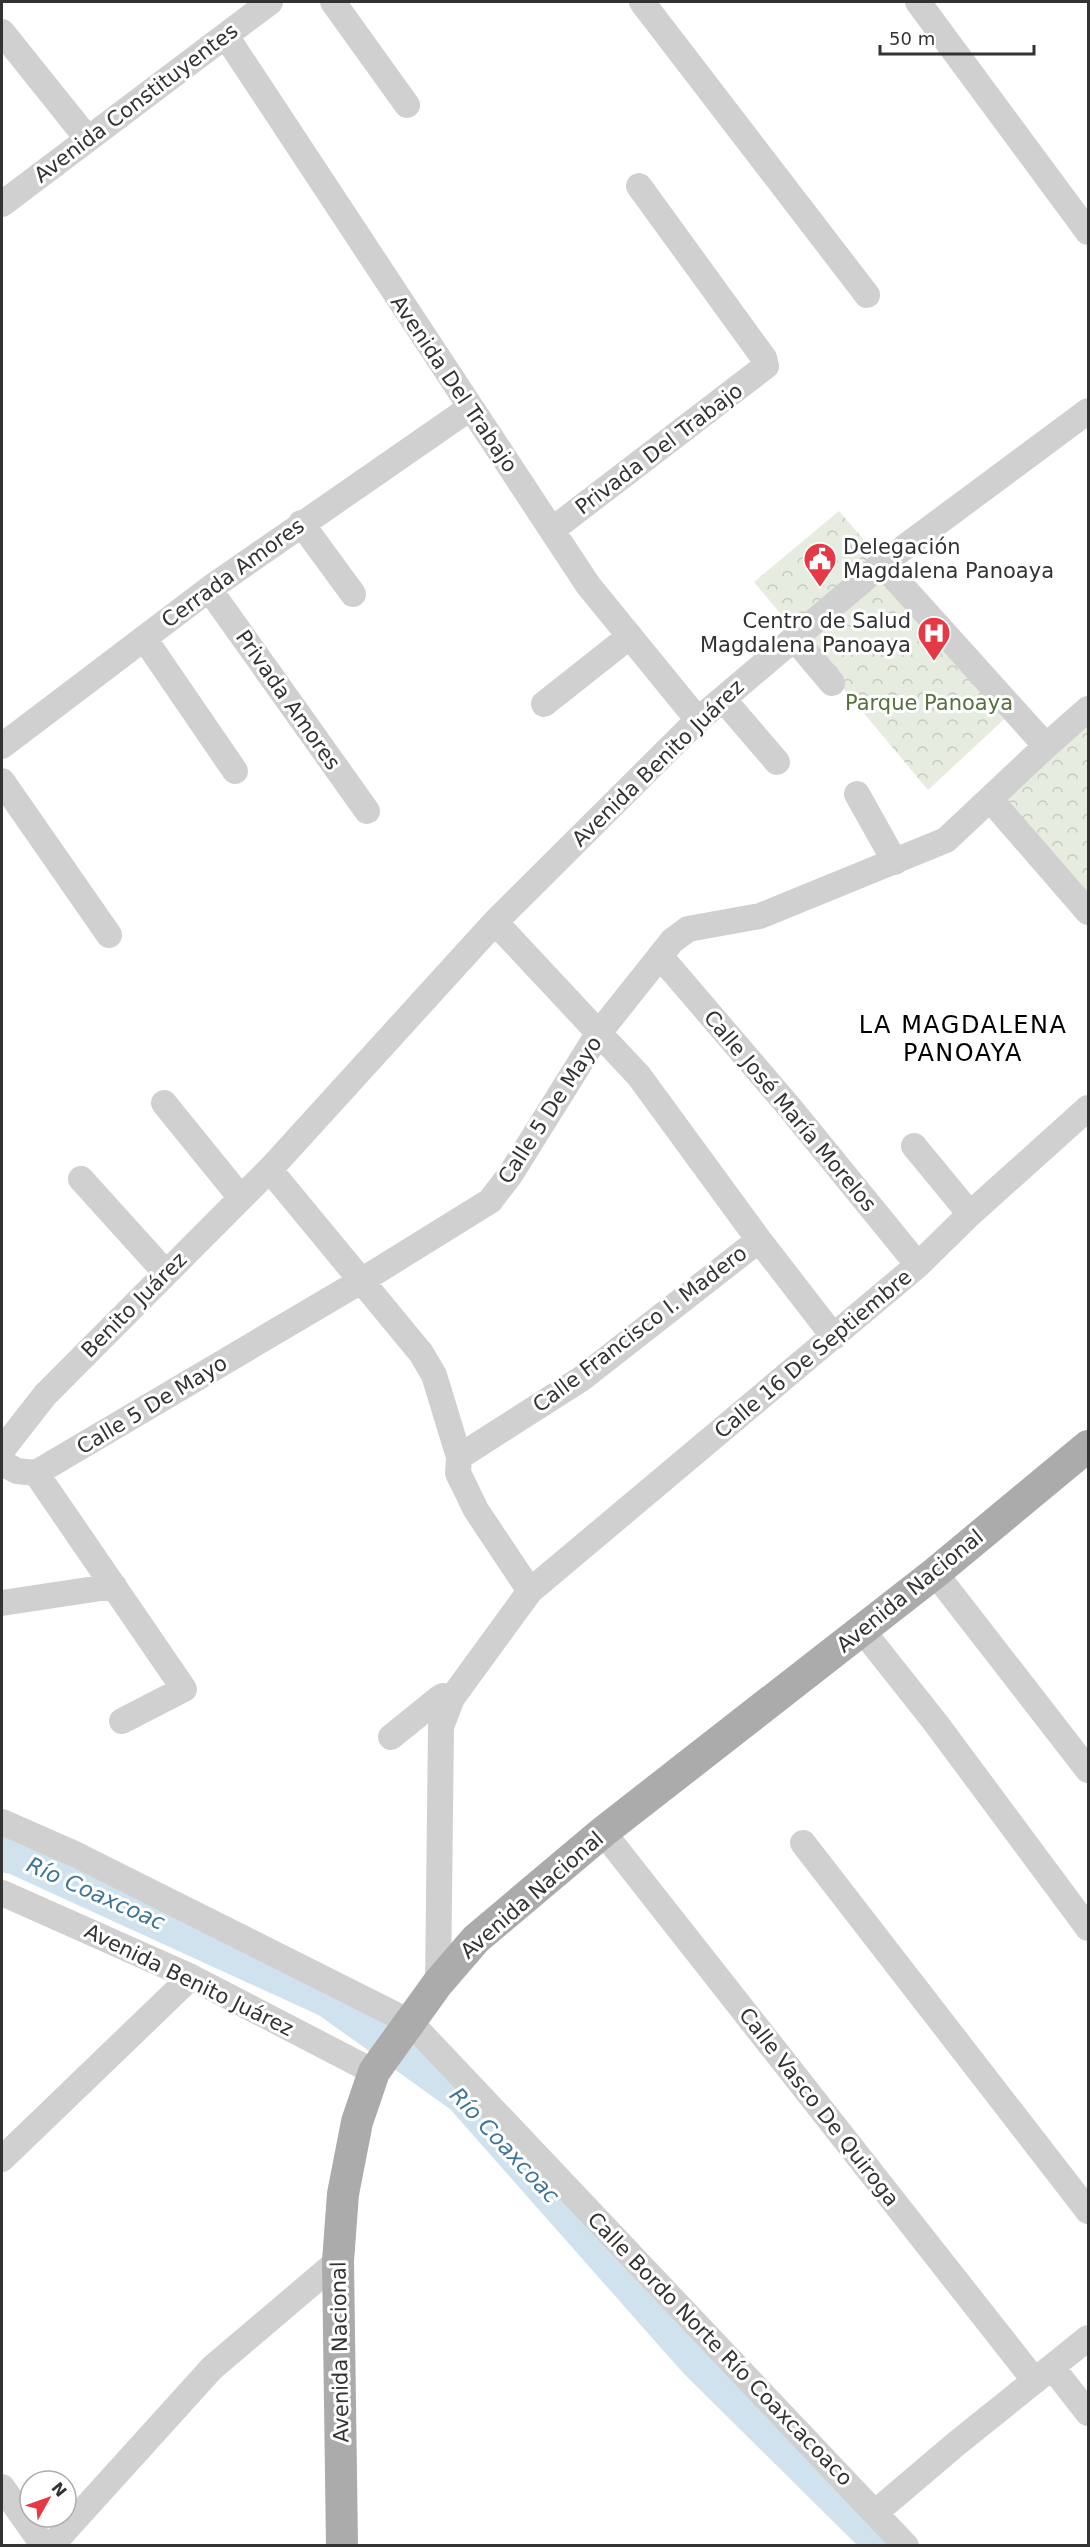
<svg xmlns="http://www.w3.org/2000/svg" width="1090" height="2547" viewBox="0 0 1090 2547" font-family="'DejaVu Sans',sans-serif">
	<defs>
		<pattern id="park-crowns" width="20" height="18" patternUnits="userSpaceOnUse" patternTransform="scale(1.5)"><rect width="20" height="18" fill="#e6ecdf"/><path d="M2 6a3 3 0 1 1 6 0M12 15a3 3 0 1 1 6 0" fill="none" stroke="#c6cbc0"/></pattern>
	</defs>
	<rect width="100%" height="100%" fill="#fff"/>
	<path fill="url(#park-crowns)" d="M839,511L1012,712L928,790L754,582Z
		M1088,715V910L995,798Z"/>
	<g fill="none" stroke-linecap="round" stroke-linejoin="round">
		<path stroke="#cfe2ee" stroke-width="38" d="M2,1853L14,1855L329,1999L463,2095L697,2360L885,2546"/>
		<path stroke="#d0d0d0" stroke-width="26" d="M333,2L407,105
			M642,2L867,295
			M918,2L1088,232
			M2,32L87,138
			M226,36L588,585L698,720
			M2,204L270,2
			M301,523L353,594
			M552,530L766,366L764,358L639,186
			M882,564L1046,746
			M209,589L367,811
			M144,638L235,771
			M794,638L832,683
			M723,699L777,762
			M544,704L630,636
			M2,746L209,589L470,408
			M2,781L109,935
			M857,794L895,862
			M990,799L1088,912
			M495,922L639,1076L759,1240L834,1337
			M660,956L790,1108L918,1265
			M164,1103L241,1198
			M914,1146L970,1214
			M273,1166L274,1175L421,1353L434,1375L459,1457L458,1473L476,1510L530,1591
			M81,1179L166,1273
			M2,1450L45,1395L273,1166L495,922L698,720L882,564L1088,411
			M459,1457L581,1379L759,1240
			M2,1463L17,1471L36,1473L361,1281L490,1201L510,1175L598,1034L672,941L688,929L760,916L946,840L1046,746L1088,709
			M36,1473L184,1689L122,1721
			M935,1573L1088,1770
			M2,1603L114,1586
			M862,1630L935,1722L1088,1928
			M391,1737L438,1699L443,1696L452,1698
			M2,1822L77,1855L410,2022L906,2546
			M603,1832L1035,2381
			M803,1843L1088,2211
			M2,1893L191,1977L374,2072
			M438,1983L441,1727L452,1698L530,1591L918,1265L970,1214L1088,1108
			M2,2159L191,1977
			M1052,2367L1088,2413
			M2,2487L44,2546
			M876,2512L956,2444L1088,2338
			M51,2546L212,2368L338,2261"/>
		<path stroke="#ababab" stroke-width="32" d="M342,2546L338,2261L343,2194L357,2122L374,2072L381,2062L438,1983L476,1939L603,1832L935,1573L1088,1446"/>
	</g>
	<defs>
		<g id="civic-pin" transform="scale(1.725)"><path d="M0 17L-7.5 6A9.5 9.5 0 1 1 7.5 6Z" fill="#e63946" stroke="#fff"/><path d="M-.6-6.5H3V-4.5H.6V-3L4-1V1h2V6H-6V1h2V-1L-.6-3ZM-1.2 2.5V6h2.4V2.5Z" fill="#fff"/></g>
		<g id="hospital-pin" transform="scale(1.725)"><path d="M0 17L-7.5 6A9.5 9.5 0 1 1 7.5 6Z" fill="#e63946" stroke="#fff"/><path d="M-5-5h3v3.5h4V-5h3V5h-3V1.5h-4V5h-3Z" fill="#fff"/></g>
	</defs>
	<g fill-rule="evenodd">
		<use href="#civic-pin" x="820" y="559"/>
		<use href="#hospital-pin" x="934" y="633"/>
	</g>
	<g text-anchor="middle" stroke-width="6" stroke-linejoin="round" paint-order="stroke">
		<g font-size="21" fill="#333" stroke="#fff">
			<text transform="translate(136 103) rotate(-37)" y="7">Avenida Constituyentes</text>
			<text transform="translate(454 384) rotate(56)" y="7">Avenida Del Trabajo</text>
			<text transform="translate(659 449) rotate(-37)" y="7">Privada Del Trabajo</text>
			<text transform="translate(233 573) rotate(-36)" y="7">Cerrada Amores</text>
			<text transform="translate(288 700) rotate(55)" y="7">Privada Amores</text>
			<text transform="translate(658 763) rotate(-44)" y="7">Avenida Benito Juárez</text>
			<text transform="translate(550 1110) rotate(-57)" y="7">Calle 5 De Mayo</text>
			<text transform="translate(790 1111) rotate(50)" y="7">Calle José María Morelos</text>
			<text transform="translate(134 1305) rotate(-45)" y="7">Benito Juárez</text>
			<text transform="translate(640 1329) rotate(-37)" y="7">Calle Francisco I. Madero</text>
			<text transform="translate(813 1354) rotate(-40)" y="7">Calle 16 De Septiembre</text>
			<text transform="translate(152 1405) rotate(-31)" y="7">Calle 5 De Mayo</text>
			<text transform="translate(910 1591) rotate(-39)" y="7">Avenida Nacional</text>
			<text transform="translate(532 1895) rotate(-41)" y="7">Avenida Nacional</text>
			<text transform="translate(189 1980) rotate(26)" y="7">Avenida Benito Juárez</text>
			<text transform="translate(819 2107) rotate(52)" y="7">Calle Vasco De Quiroga</text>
			<text transform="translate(720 2349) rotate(46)" y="7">Calle Bordo Norte Río Coaxcacoaco</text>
			<text transform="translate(340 2352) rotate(-91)" y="7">Avenida Nacional</text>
		</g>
		<g font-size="21" fill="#333" stroke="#fff" text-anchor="start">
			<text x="843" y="554">Delegación<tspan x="843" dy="24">Magdalena Panoaya</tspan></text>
			<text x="911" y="628" text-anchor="end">Centro de Salud<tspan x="911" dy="24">Magdalena Panoaya</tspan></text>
		</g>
		<g font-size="21" fill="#56703f" stroke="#fff">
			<text x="929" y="710">Parque Panoaya</text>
		</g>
		<g font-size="22" font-style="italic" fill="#3f7597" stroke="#fff">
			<text transform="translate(96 1893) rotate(24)" y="8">Río Coaxcoac</text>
			<text transform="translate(505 2145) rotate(47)" y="8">Río Coaxcoac</text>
		</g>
		<g font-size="24" letter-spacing="1.5" fill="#000" stroke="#fff">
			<text x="963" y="1033">LA MAGDALENA<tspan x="963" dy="28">PANOAYA</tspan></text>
		</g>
	</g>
	<rect width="1090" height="2547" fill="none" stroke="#333333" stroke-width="6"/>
	<g transform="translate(48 2499) rotate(50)"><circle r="28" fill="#ffffff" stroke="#adadad" stroke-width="1.5"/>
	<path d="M0-4.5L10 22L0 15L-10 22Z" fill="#e63946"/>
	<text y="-9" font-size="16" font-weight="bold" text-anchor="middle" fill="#333333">N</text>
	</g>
	<path d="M880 45v9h154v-9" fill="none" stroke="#333333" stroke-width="3"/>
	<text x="889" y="45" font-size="18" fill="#333333" stroke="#ffffff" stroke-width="4.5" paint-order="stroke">50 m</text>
</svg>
